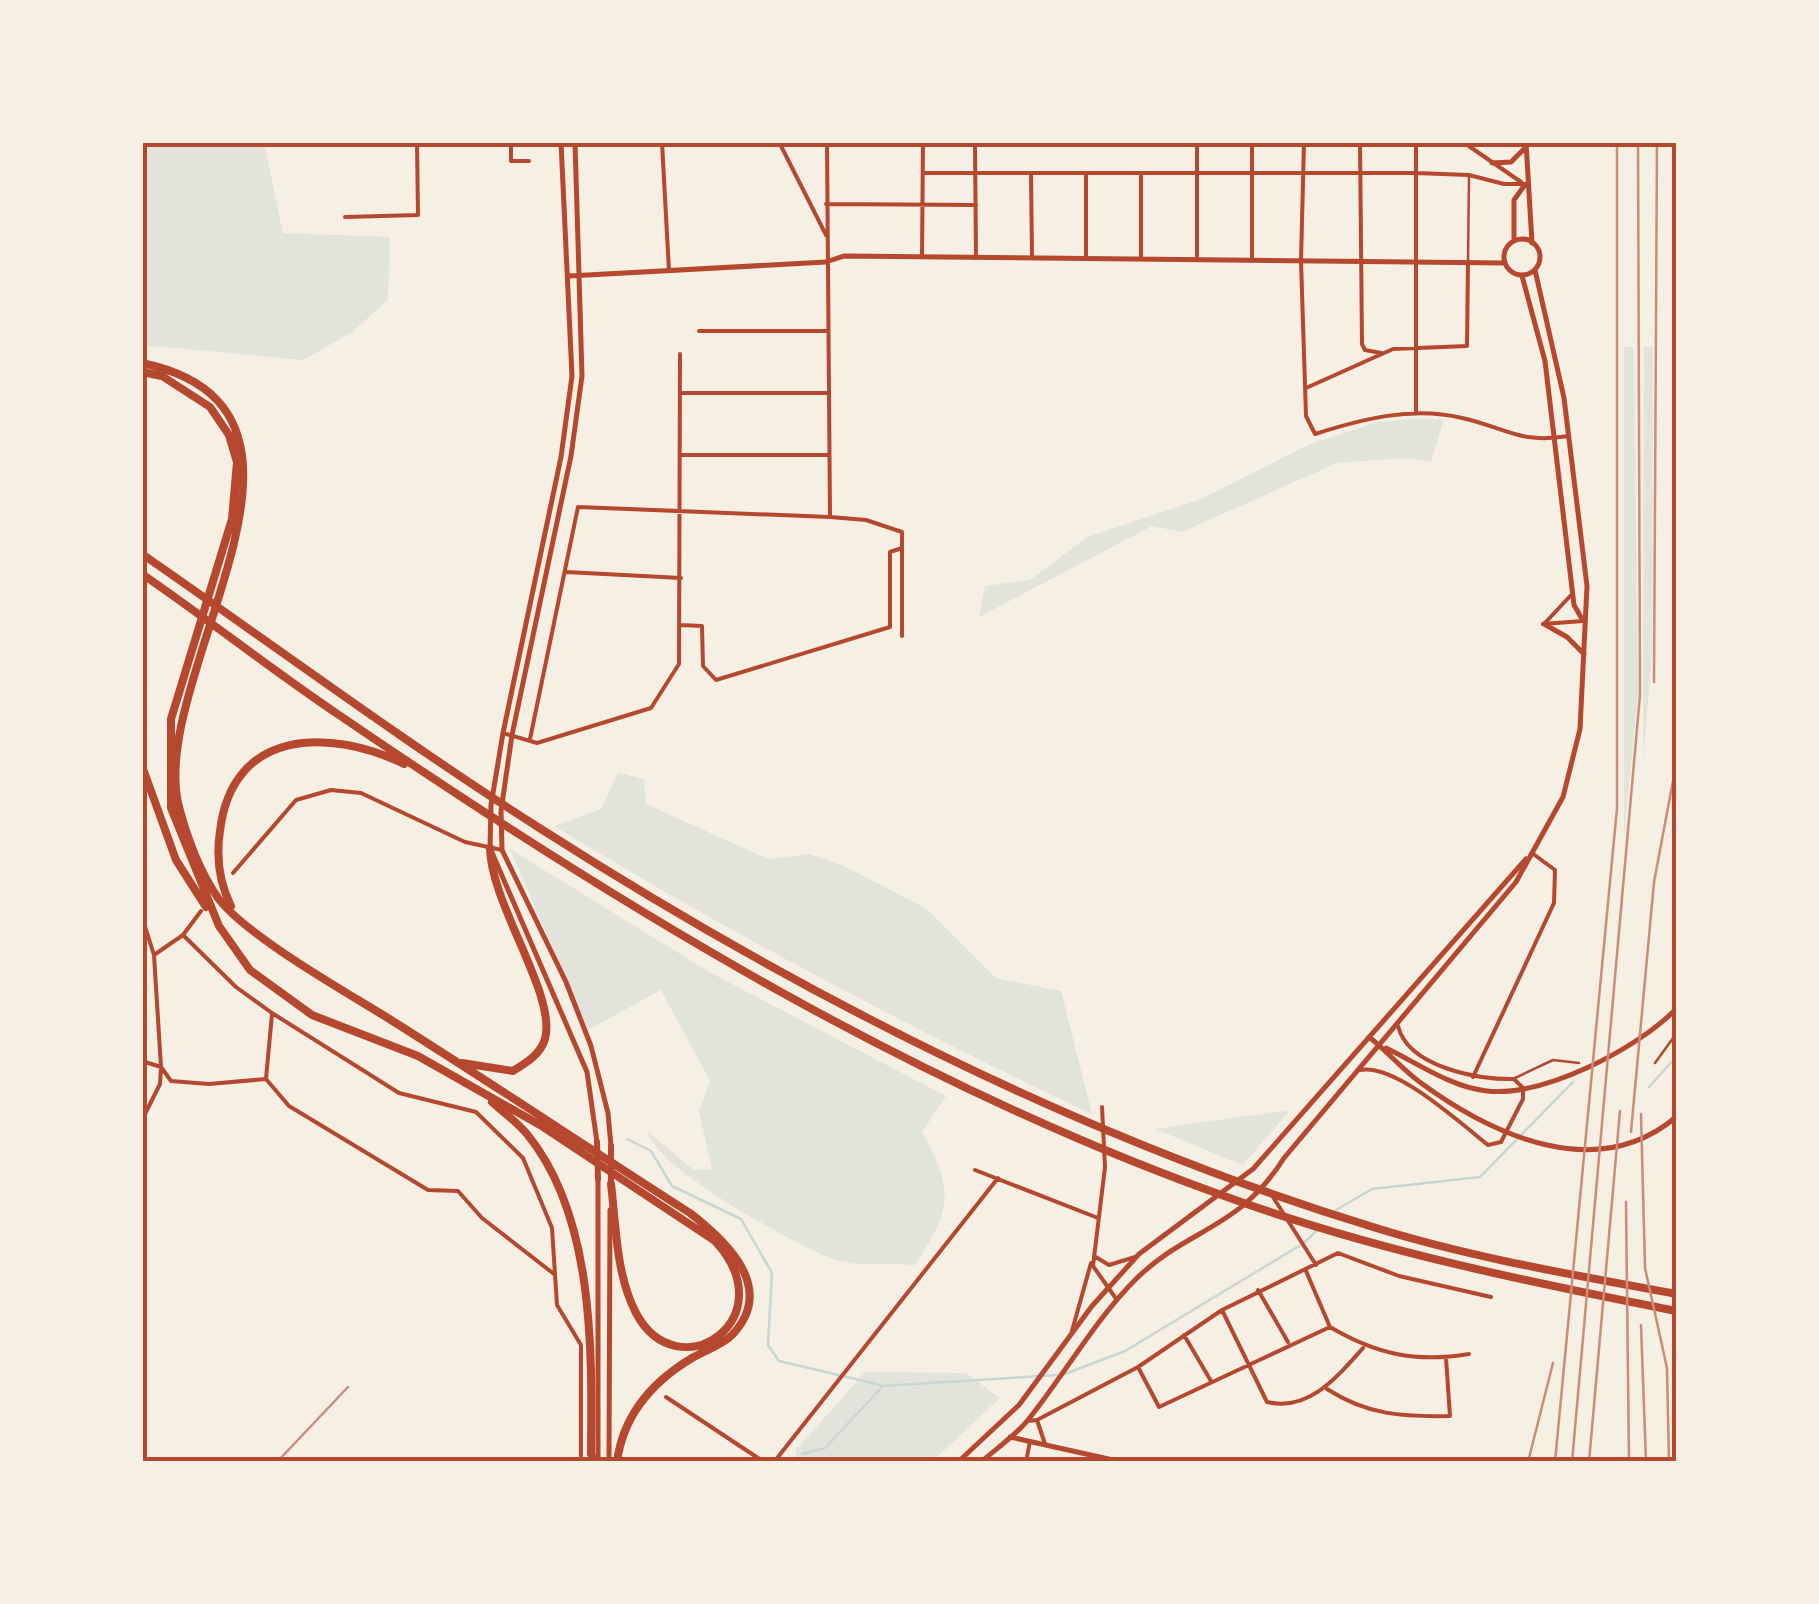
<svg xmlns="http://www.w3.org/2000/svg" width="1819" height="1604" viewBox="0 0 1819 1604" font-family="Helvetica,sans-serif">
	<rect width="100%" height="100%" fill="#f6efe4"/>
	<path fill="#e2e4dc" d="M142,143H264L283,233L390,237L388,300L351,333L303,360L143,345Z
		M1624,347H1634L1638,692L1624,839Z
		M1644,347H1653L1652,656L1643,761Z
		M1414,418L1444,419L1431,462L1405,458L1337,463L1182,532L1152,526L979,617L985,586L1030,580L1087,537L1201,499L1310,444L1375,423Z
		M618,773L644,779L646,804L768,859L810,854L846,867L927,909L996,978L1061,991L1092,1114C907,1027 728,932 554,826L601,809Z
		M510,849L711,973L946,1096L922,1132C954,1189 952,1209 915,1265C890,1263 853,1267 830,1258C792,1242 656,1169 648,1132L694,1170L712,1169L699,1111L710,1081L661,990L588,1030Z
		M1290,1110L1243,1165L1155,1129Z
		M865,1372L966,1373L1000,1398L933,1461H798L795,1451Z"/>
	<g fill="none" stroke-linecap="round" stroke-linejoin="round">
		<path stroke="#c9d6d2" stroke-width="2.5" d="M1649,1087L1676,1057
			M627,1139L651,1151L672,1186L741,1219L772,1273L768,1345L779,1361L881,1385
			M1336,1210L1372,1189L1480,1177L1573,1082
			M1065,1374L1125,1351L1304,1243L1317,1230
			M802,1454L825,1448L883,1386L1057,1375"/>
		<path stroke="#b5482f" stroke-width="2.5" d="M1468,263L1469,176
			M1655,1063L1676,1034
			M1515,1078L1553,1060L1579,1063"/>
		<path stroke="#b5482f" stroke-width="4" d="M511,142V161H529
			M662,142L669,271
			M779,142L826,235
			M827,142L830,517
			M975,142L976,258
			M1197,142V260
			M1304,142L1301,261L1306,416L1315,434C1362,419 1412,406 1462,418C1507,428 1518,444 1569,436
			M1360,142L1362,344L1365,350L1381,353
			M1463,142L1521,182
			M923,173H1416L1469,175L1504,184H1526
			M1031,173L1032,258
			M1086,174V259
			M1141,174V259
			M826,204L976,205
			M345,217L418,215L417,142
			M922,257L923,142
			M1252,260V142
			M699,331H827
			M1306,388L1393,349L1467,346L1468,263
			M683,393H828
			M1416,413V142
			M681,455H829
			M566,572L681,578
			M1543,624L1583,621
			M1544,624L1573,593
			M681,625L702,626L703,666L716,680L890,627V552L902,548
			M503,733L537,743L651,708L679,664L680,354
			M530,739L578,507L830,517L866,520L902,532V636
			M233,873L296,800L331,790L361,793L465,842L502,850
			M142,917L154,955L161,1067L160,1084L142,1120
			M183,935L236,987L272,1013L399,1093L476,1112L523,1158L552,1228L557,1305L581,1345V1462
			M154,955L183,935L201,911
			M272,1014L266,1079L289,1106L428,1190L458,1191L482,1218L554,1274
			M142,1061L161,1067L171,1081L209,1084L266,1079
			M1360,1070C1395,1063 1459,1122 1488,1145L1501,1142L1523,1099V1088L1514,1079C1478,1080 1408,1067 1398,1026
			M1473,1077L1554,903L1555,870L1532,853
			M1102,1107L1105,1167L1093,1266L1117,1300
			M975,1170L1098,1218
			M1273,1197L1316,1265
			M1094,1256L1109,1265L1135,1257
			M1306,1271L1330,1327
			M1258,1290L1288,1342
			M1222,1310L1267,1402C1309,1412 1338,1376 1363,1348
			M1072,1331L1091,1263
			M1184,1335L1211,1381
			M1138,1367L1159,1407L1330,1327C1376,1354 1415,1363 1469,1354
			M1327,1389C1367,1415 1403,1417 1450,1416L1446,1358
			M666,1397L764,1462
			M1037,1420L1045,1444
			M1027,1421L1037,1420L1138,1367L1222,1310L1338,1253L1399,1276L1491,1297
			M774,1462L998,1178
			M1026,1462L1030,1441"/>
		<path stroke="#b5482f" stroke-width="5" d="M561,142L572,376L561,457L503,733L491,805L490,848L587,1072L597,1142
			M575,142L582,376L571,456L512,735L501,811L502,850L566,982L591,1046L608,1113L611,1146
			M1526,142L1532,243
			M1492,163L1511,162L1526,147
			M1504 257a18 18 0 1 1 36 0a18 18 0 1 1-36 0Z
			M1514,241V200L1524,186
			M569,276L826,262L844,256L1505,263
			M1522,276L1545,361L1574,605L1582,619
			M1544,624L1567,637L1584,654
			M1369,1037C1387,1051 1402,1069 1421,1083C1495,1137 1598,1183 1676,1117
			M1386,1048C1419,1064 1451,1087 1487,1091C1544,1097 1637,1049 1676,1009
			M598,1179V1462
			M1010,1437L1122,1462
			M609,1462L610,1210
			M958,1462L1019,1405L1092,1306L1139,1254L1253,1169L1526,859
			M981,1462C997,1448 1015,1436 1028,1420C1065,1374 1094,1321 1136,1279C1189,1227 1238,1231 1284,1158L1516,882L1563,797L1580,729L1587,586L1564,398L1535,270"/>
		<path stroke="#b5482f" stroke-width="6" d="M597,1142L598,1179
			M611,1146V1184"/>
		<path stroke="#b5482f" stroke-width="8" d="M142,363C365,410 145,676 179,807C187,837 200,872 218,898C246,936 348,993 391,1020C491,1083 590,1149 690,1213C726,1241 777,1288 732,1335C721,1346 705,1350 692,1358C652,1382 623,1415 617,1462
			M142,372L162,376L210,407L229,435L237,462L232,519L171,719V808L219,926L250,970L312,1015L418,1056L540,1125L715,1241C787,1319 678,1392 636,1313C616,1275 616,1225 611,1184
			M142,554C275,646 404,742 541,829C799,994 1079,1137 1373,1227C1472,1258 1575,1275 1676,1294
			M142,574C209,620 272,670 339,715C620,907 919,1090 1241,1202C1383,1252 1529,1282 1676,1311
			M142,766L176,860L206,907
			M231,906C219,882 216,857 220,831C232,728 330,728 404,764
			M462,1063L513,1071C526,1063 540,1055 545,1039C557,995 491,905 490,848
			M492,1102C503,1112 517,1122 527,1134C595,1217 592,1353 591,1454L595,1462"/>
		<path stroke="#cf8b77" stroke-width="2.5" d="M1654,682L1657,142
			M1641,1114L1645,1268L1667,1368L1669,1462
			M1631,1132L1654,882L1676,765
			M1626,1202L1629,1462
			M1641,1325L1646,1462
			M277,1462L348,1387
			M1528,1462L1553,1363
			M1555,1462L1617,808V142
			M1572,1462L1640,695L1638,142
			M1589,1462L1620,1111"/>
	</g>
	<rect width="1819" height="1604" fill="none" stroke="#f6efe4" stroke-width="290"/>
	<rect x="145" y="145" width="1529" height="1314" fill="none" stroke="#b5482f" stroke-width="4"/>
</svg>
